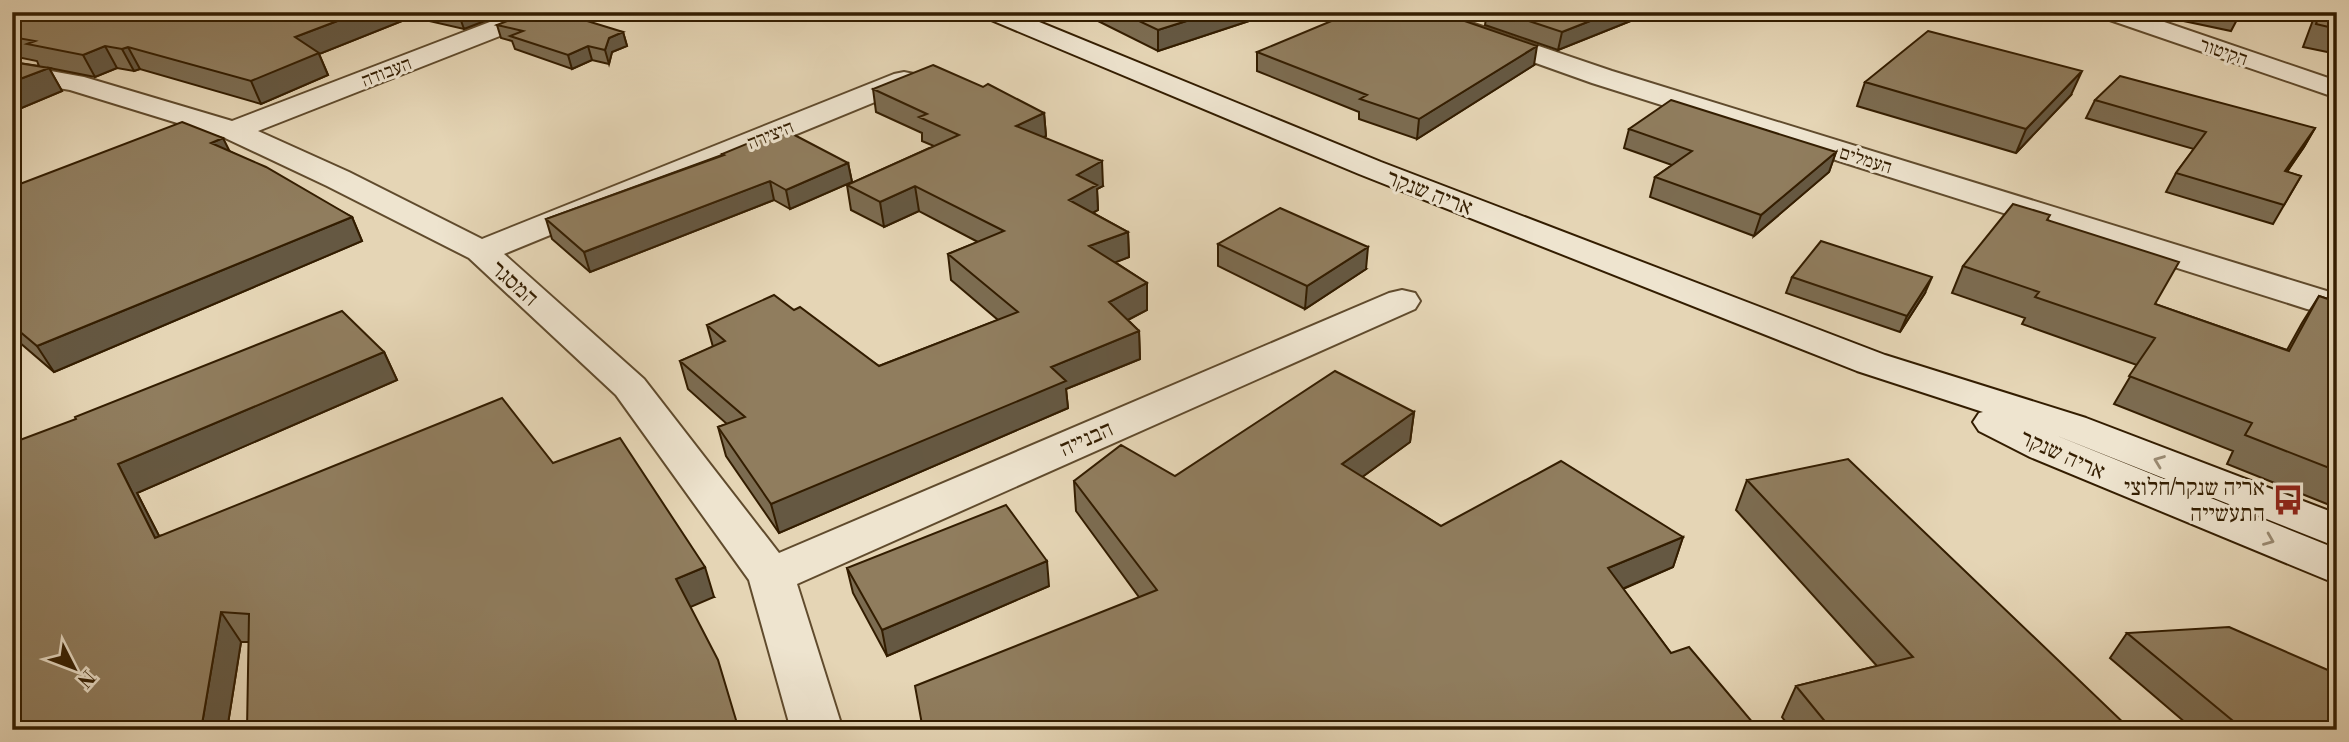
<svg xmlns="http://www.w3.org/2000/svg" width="2349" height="742" viewBox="0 0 2349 742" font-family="'Libre Bodoni','Frank Ruhl Libre',serif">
	<rect width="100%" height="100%" fill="#e5d5b5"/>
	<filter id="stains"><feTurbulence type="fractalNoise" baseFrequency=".00286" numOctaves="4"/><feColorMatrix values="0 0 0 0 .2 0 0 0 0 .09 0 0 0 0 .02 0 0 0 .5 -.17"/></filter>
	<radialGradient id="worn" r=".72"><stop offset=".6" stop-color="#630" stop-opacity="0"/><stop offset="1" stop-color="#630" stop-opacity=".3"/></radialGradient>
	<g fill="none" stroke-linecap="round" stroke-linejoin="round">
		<g stroke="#604b2d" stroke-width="4">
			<path id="street" d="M516,12H551L548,17L258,131L349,172L482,239L894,74L904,72L914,74L918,80L914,86L504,254L644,379L779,553L1389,293L1402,290L1415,293L1420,301L1415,309L797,584L843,730H791L749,580L616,395L469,258L327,186L223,137L70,90L12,80V64L84,77L232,121Z
				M1403,12H1439L1612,71L2333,293L2337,303L2333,309L2320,312L2307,309L1592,83L1406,17Z
				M2098,12H2135L2337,81V98L2101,17Z"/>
		</g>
		<g stroke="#331d00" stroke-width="4">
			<path id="secondary" d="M981,12H1015L1381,162L1885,355L2086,418L2337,514V547L2055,435L2337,549V584L2030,457L1979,431L1973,422L1979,413L1983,412L1857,371L1359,174L984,17Z"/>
		</g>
		<use href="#street" fill="#eee4cf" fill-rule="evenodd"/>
		<use href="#secondary" fill="#eee4cf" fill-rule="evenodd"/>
	</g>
	<path fill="#7c6c51" stroke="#331d00" stroke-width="2" d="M35,12H508L464,29L412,17L319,54L328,75L261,104L140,69L134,71L117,68L95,77L49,68L62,91L12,112V62L39,66L37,61L12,56V20Z
		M1080,12H1276L1158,51Z
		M1487,12H1653L1558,50L1485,25Z
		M2162,12H2241L2231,31L2160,16Z
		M2316,12H2337V54L2303,47Z
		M497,25L623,32L627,46L612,52L609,64L592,60L572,69L515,49L512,41L501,38Z
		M1257,52L1534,65L1417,139L1359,119V112L1257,71Z
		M1865,82L2071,95L2016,153L1857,106Z
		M873,89L1044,113L1046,136L1044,137L1103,186L1097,189L1098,210L1093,213L1128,232L1129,257L1115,262L1147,283V310L1128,320L1139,331L1140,359L1066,389L1068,408L779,533L726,456L718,427L727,424L688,389L680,361L713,347L707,325L794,310L879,366L998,320L951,280L948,254L978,242L919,211L884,227L851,210L847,185L934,146L922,141V133L876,112Z
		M2095,100L2315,128L2304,147L2287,172L2301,176L2273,224L2166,192L2176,173L2194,149L2086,118Z
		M1629,129L1836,152L1829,172L1754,236L1650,197L1655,177L1672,165L1624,148Z
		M229,151L352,217L362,241L54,372L12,336V187Z
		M722,154L848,163L852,182L790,209L774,200L590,272L552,239L546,219L722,155Z
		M2048,220L2155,304L2287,350L2302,323L2319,296L2337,302V508L2227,464L2233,451L2114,404L2137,365L2022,324L2025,318L1952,293L1963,266Z
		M1218,244L1366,269L1305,309L1218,266Z
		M1792,277L1925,293L1900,332L1786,293Z
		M384,352L397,380L137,493L159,536L553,463L714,597L248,642H241L227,730H12L76,419Z
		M1414,412L1410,442L1362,477L1441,526L1683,537L1673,567L1623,589L1671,653L1759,730L1139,597L1076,511L1074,481L1175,476Z
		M1747,480L2131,730H1792L1782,717L1796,686L1877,666L1736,510Z
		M847,568L1049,586L887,656L853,593Z
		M2127,633L2337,730H2194L2110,658Z"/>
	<path fill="#655842" stroke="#331d00" stroke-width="2" d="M361,12H410L412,17L319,54L328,75L261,104L251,81L295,37Z
		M458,12H508L464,29Z
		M1215,12H1276L1158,51V30Z
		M1613,12H1653L1558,50L1562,32Z
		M623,32L627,46L612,52L609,64L605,50L609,38Z
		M105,46L117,68L95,77L83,55Z
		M588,46L592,60L572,69L568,55Z
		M1537,46L1534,65L1417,139L1419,119Z
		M128,47L140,69L134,71L122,49Z
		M49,68L62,91L12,112V82Z
		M2082,71L2071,95L2016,153L2026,129Z
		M1044,113L1046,136L1018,149L1016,126Z
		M2315,128L2304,147L2274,190L2285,171Z
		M223,138L234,160L211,143Z
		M1836,152L1829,172L1754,236L1761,215Z
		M1102,161L1103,186L1097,189L1098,210L1070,225L1069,200L1077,175Z
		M848,163L852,182L790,209L786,190Z
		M770,181L774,200L590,272L584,252Z
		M915,186L919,211L884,227L880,202Z
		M352,217L362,241L54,372L37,346Z
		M1128,232L1129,257L1091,272L1089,246Z
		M1368,247L1366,269L1305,309L1307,286Z
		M1932,277L1925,293L1900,332L1907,316Z
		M1147,283V310L1110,329L1109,302Z
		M1139,331L1140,359L1066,389L1068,408L779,533L771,504L1051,367Z
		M384,352L397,380L137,493L175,567L155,538L118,464Z
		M1414,412L1410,442L1339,494L1342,464Z
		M1683,537L1673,567L1599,599L1608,568Z
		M1047,561L1049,586L887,656L882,630Z
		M705,567L714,597L686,609L676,579Z
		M221,612L241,642L227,730H201Z"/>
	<path fill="#907d5e" stroke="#331d00" stroke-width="2" d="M35,12H361L295,37L319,53L251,81L128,47L122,49L105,46L83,55L27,44L35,41L12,37V20Z
		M530,12H558L623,32L609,38L605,50L588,46L568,55L510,36L523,31L497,25Z
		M1120,12H1215L1158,30Z
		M1353,12H1425L1449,20L1456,18L1537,46L1419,119L1360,99L1367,95L1257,52Z
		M1502,12H1613L1562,32Z
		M2320,12H2337V29L2316,24Z
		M1928,31L2082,71L2026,129L1865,82Z
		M12,62L49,68L12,82Z
		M933,65L983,87L988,84L1044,113L1016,126L1102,161L1077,175L1097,185L1069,200L1128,232L1089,246L1147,283L1109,302L1139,331L1051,367L1066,381L771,504L718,427L745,417L680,361L725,341L707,325L774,295L794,310L800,307L879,366L1018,312L948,254L1004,231L915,186L880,202L847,185L959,135L919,117L927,114L873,89Z
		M2120,76L2315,128L2285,171L2301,176L2284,205L2176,173L2206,132L2095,100Z
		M1671,100L1836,152L1761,215L1655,177L1692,151L1629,129Z
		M182,122L223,138L211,143L266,167L352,217L37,346L12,325V187Z
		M783,129L848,163L786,190L770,181L584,252L546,219L724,155L722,154Z
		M2013,204L2050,215L2047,220L2179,262L2155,304L2289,351L2319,296L2337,302V471L2245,435L2252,423L2129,376L2155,338L2035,297L2039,292L1963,266Z
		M1280,208L1368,247L1307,286L1218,244Z
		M1821,241L1932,277L1907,316L1792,277Z
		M342,311L384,352L118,464L155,538L502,398L553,463L620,438L705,567L676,579L718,660L739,730H247L249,614L221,612L201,730H12V443L76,419L75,417Z
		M1335,371L1414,412L1342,464L1441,526L1561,461L1683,537L1608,568L1671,653L1689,647L1759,730H923L915,686L1157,590L1074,481L1121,445L1175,476Z
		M1848,459L2131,730H1832L1796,686L1913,657L1747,480Z
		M1006,505L1047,561L882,630L847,568Z
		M2229,627L2337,674V730H2244L2127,633Z"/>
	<defs><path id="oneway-chevron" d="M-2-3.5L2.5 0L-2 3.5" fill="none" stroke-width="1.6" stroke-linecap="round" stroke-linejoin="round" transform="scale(1.75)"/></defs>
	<g stroke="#9a8a72">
		<use href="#oneway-chevron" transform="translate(2159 461) rotate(-159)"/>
		<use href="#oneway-chevron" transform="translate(2269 540) rotate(22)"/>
	</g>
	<defs>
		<g id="bus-bare" transform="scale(2.415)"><path d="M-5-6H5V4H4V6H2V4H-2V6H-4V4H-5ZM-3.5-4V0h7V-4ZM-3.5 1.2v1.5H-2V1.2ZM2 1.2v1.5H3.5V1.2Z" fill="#8f2418" stroke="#eee4cf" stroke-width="2.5" paint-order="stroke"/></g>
	</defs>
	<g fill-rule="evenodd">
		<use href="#bus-bare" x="2288" y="500"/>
	</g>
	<g text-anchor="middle" stroke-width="6" stroke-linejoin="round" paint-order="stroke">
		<g font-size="19" fill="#331d00" stroke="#eee4cf">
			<text transform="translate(2224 51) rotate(19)" y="7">הקיטור</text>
			<text transform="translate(386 71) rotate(-21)" y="7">העבודה</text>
			<text transform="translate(770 134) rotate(-22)" y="7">היצירה</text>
			<text transform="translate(1866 159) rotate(17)" y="7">העמלים</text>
		</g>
		<g font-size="23" fill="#331d00" stroke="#eee4cf">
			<text transform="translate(1430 192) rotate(21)" y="8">אריה שנקר</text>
			<text transform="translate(515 283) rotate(42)" y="8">המסגר</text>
			<text transform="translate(1086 438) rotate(-24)" y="8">הבנייה</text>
			<text transform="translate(2063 454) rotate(24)" y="8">אריה שנקר</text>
		</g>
		<g font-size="23" fill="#331d00" stroke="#eee4cf" text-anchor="end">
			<text x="2265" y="495">אריה שנקר/חלוצי<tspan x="2265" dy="26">התעשייה</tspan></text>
		</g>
	</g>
	<rect width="2349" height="742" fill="none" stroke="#e5d5b5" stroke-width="42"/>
	<rect x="14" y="14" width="2321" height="714" fill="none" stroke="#331d00" stroke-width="3.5"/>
	<rect x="21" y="21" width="2307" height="700" fill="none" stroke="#331d00" stroke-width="2"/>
	<g transform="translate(74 668) rotate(132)" stroke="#eee4cf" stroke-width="5" paint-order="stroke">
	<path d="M0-5L12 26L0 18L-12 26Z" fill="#331d00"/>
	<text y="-10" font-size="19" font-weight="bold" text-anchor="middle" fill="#331d00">N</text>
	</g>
	<rect width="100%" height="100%" filter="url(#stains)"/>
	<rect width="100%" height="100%" fill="url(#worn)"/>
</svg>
